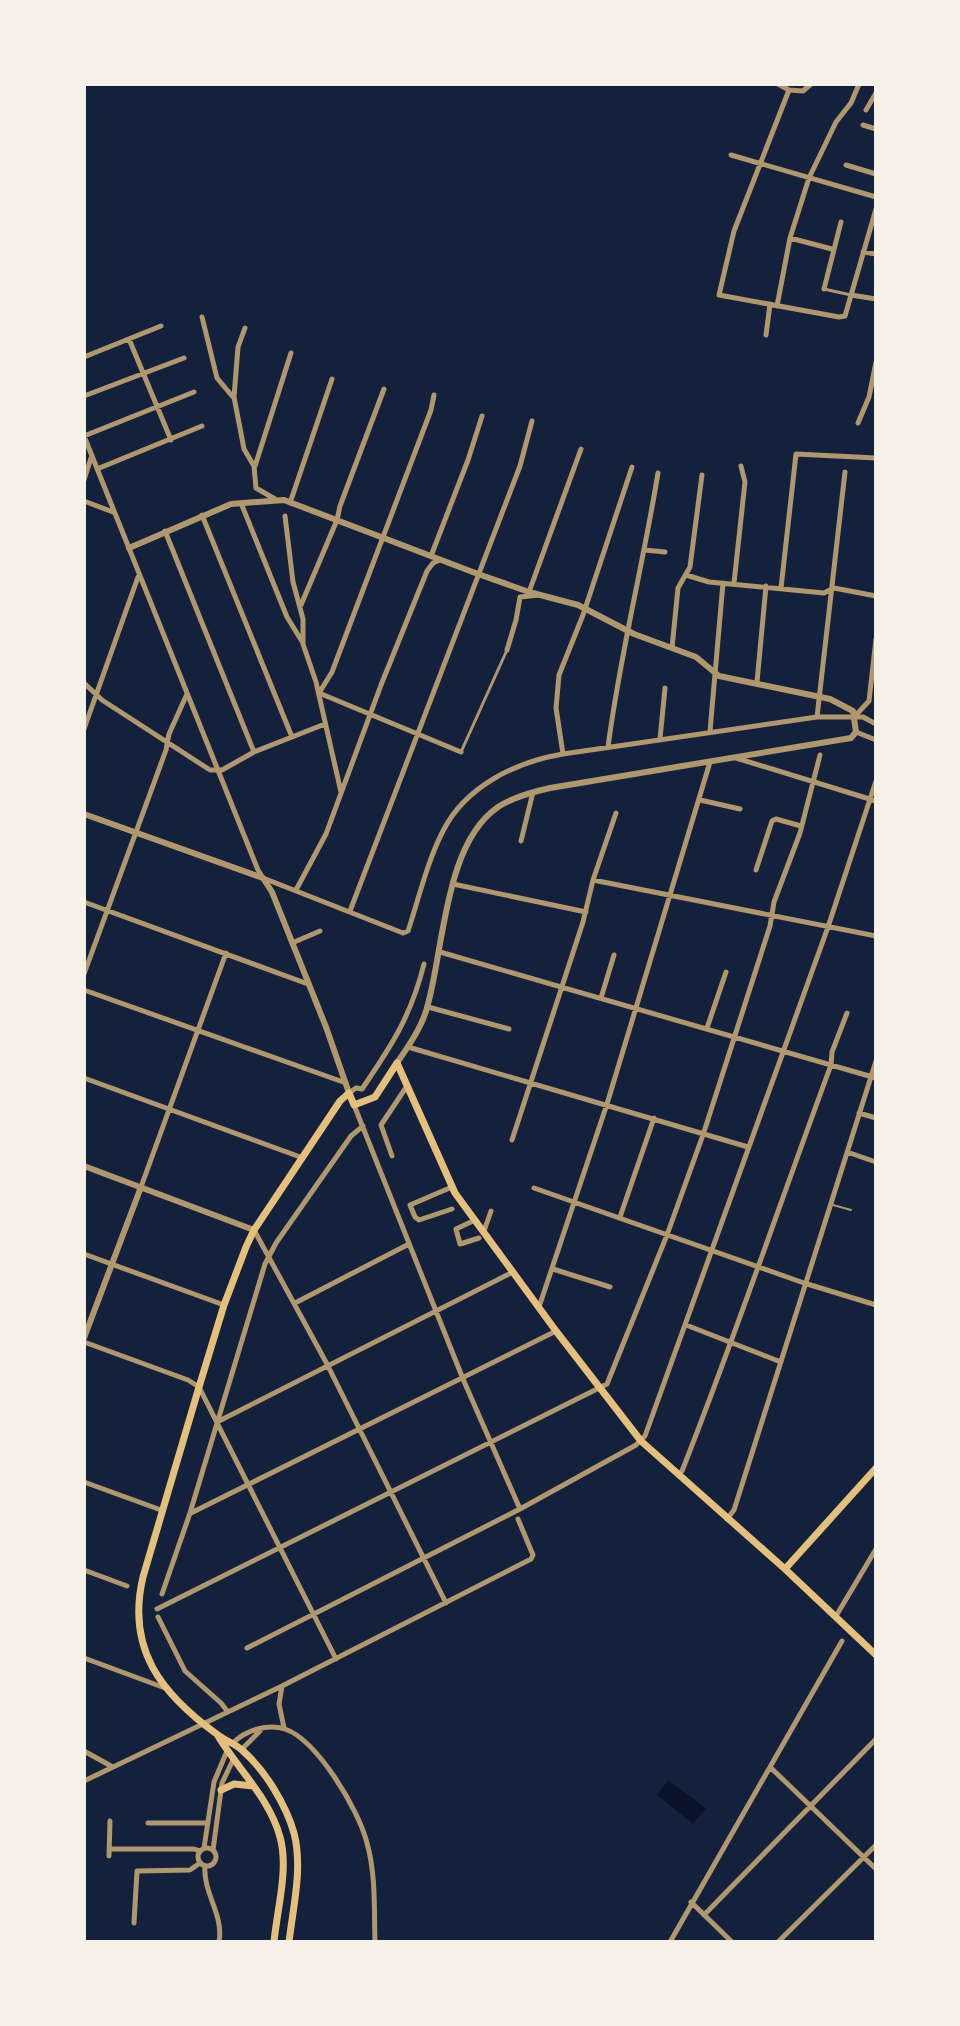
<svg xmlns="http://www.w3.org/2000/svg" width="960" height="2026" viewBox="0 0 960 2026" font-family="'Playfair Display',serif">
	<rect width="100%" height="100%" fill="#14213d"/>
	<path fill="#0b132b" d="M668,1780L706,1808L693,1824L657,1795Z"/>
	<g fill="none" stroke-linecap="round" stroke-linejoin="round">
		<path stroke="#b1986c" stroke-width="2" d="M833,1205L851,1210"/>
		<path stroke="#b1986c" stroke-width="3" d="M824,289L851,295
			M461,752L507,650"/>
		<path stroke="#b1986c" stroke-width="5" d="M778,84L789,90L803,91L811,84
			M789,90L734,231L719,295L839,317L845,316L876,209
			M866,110L876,93
			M863,125L876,129
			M731,155L876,197
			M846,165L876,174
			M790,238L832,249
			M863,252L876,254
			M824,289L841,222
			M851,295L876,299
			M777,306L790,238L809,178L836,122L851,103L859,84
			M202,317L217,378L233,397
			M245,328L238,347L234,397L244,449L254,466L256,488L275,499
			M766,335L770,304
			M129,339L171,440
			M84,357L161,326
			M434,395L431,410L332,672L319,693L461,752
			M84,396L184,358
			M858,423L869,397L876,362
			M84,436L258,870L263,878L403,933L408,931C419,898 427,862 443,831C465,787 515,762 563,754L817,717H863L876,724
			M84,436L194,392
			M255,466L291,353
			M97,469L202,426
			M84,480L91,458
			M84,501L113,512
			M241,503L287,617L303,643
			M290,503L332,379
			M202,515L292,737
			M285,516L293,582L303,619V644L316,682L341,792
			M165,531L254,752
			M645,550L665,552
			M431,556L468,460L482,416
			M686,575L709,582L824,593L834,588L876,596
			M734,583L745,482L741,466
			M781,588L796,454L876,458
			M529,592L581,449
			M301,605L337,520L340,506L384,389
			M672,648L678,588L690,567L702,475
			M507,650L516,620L520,597L540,595
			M757,682L766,586
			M84,683L102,700L210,770H222L254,752L325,724
			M855,716L869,701L876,639
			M817,717L845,472
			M84,729L138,577
			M710,731L723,583
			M856,732L876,740
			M660,739L665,688
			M608,747C620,655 643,565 658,473
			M563,754L556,708L559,675L583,615L632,467
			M736,758L876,801
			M700,800L740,809
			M521,841L533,792
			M756,870L772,821L776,819L801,826
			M593,880L876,936
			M453,884L586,912
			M296,890L326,834L381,685L427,571L433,563L440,560
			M84,902L308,984
			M350,911L520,466L532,421
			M292,943L320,931
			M440,952L876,1078
			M84,974L166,750L169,734L187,694
			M84,990L346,1083
			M601,998L614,955
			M428,1007L509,1029
			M707,1028L726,972
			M408,1047L748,1147
			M84,1078L303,1158
			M349,1093L356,1088L362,1089C392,1045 411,1016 424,964
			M354,1105L463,1379L520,1509
			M859,1113L876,1118
			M512,1140L583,922L593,880L616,813
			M847,1152L876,1162
			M392,1156L381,1125L407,1086
			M141,1187L226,953
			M452,1187L410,1205L415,1217L419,1220L452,1209
			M534,1188L804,1283L876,1305
			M620,1217L654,1118
			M475,1220L456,1229L460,1244L479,1238
			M254,1230L327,1364L446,1603
			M484,1231L491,1211
			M84,1254L224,1305
			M553,1269L610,1287
			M295,1303L409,1244
			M539,1307L607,1104L710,762
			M686,1325L781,1362
			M84,1342L188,1380L199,1387L336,1659
			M219,1421L513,1272
			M678,1475L682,1471C735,1337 781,1200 831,1065L832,1052L847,1013
			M84,1482L161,1510
			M191,1513L556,1331
			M727,1519L734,1510L876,1061
			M84,1570L127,1586
			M162,1594L190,1513L265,1264L276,1243L351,1136L363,1126
			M157,1609L607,1384L667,1235L704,1132L770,926L774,902L800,833L820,755
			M836,1616L876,1549
			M158,1617L185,1671L221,1703L228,1712
			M247,1648L520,1509L636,1445L645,1436L828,927L876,781
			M84,1658L165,1688
			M282,1686L279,1704L284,1728
			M233,1743C245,1731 267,1723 285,1729C317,1740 359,1810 367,1843C376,1875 374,1909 375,1942
			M242,1749L260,1731
			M84,1751L111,1766
			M770,1767L876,1869
			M84,1781L282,1686L531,1559L533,1555L518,1519
			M148,1823H207
			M198 1857a9 9 0 1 1 18 0a9 9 0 1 1-18 0Z
			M204,1848L214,1782L227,1751
			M110,1849H194L200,1851
			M213,1850L222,1783L233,1760
			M109,1856L110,1821
			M205,1866C203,1894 224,1914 219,1942
			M691,1902L732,1942
			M704,1915L876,1739
			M134,1923L137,1871L190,1870L200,1863
			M670,1942L842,1641
			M778,1942L876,1845"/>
		<path stroke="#b1986c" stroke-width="6" d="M129,548L231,504L284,500L478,574L529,592L578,605L634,634L696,657L719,676L830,699L853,711L856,732L851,738L550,788C532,792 513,797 498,807C445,843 444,946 428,1004C423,1026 409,1045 397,1063
			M84,814L263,878L272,892L326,1027L349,1093
			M84,1166L254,1230
			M84,1338L141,1187"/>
		<path stroke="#e5c07b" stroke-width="7" d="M397,1063L455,1193L556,1331L641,1441L785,1569L876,1655
			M785,1569L876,1468
			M218,1736C238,1769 270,1799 280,1837C289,1869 277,1909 274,1942
			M221,1790L234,1784L253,1786
			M289,1942C293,1907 303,1868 294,1833C286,1805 265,1770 243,1751C236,1744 226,1741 218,1735C161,1694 126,1649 143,1577L199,1387L224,1305L246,1247L254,1230L340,1101L349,1093L354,1105L375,1097L397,1063"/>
	</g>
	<rect width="960" height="2026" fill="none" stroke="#f6f1e7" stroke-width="172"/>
</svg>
